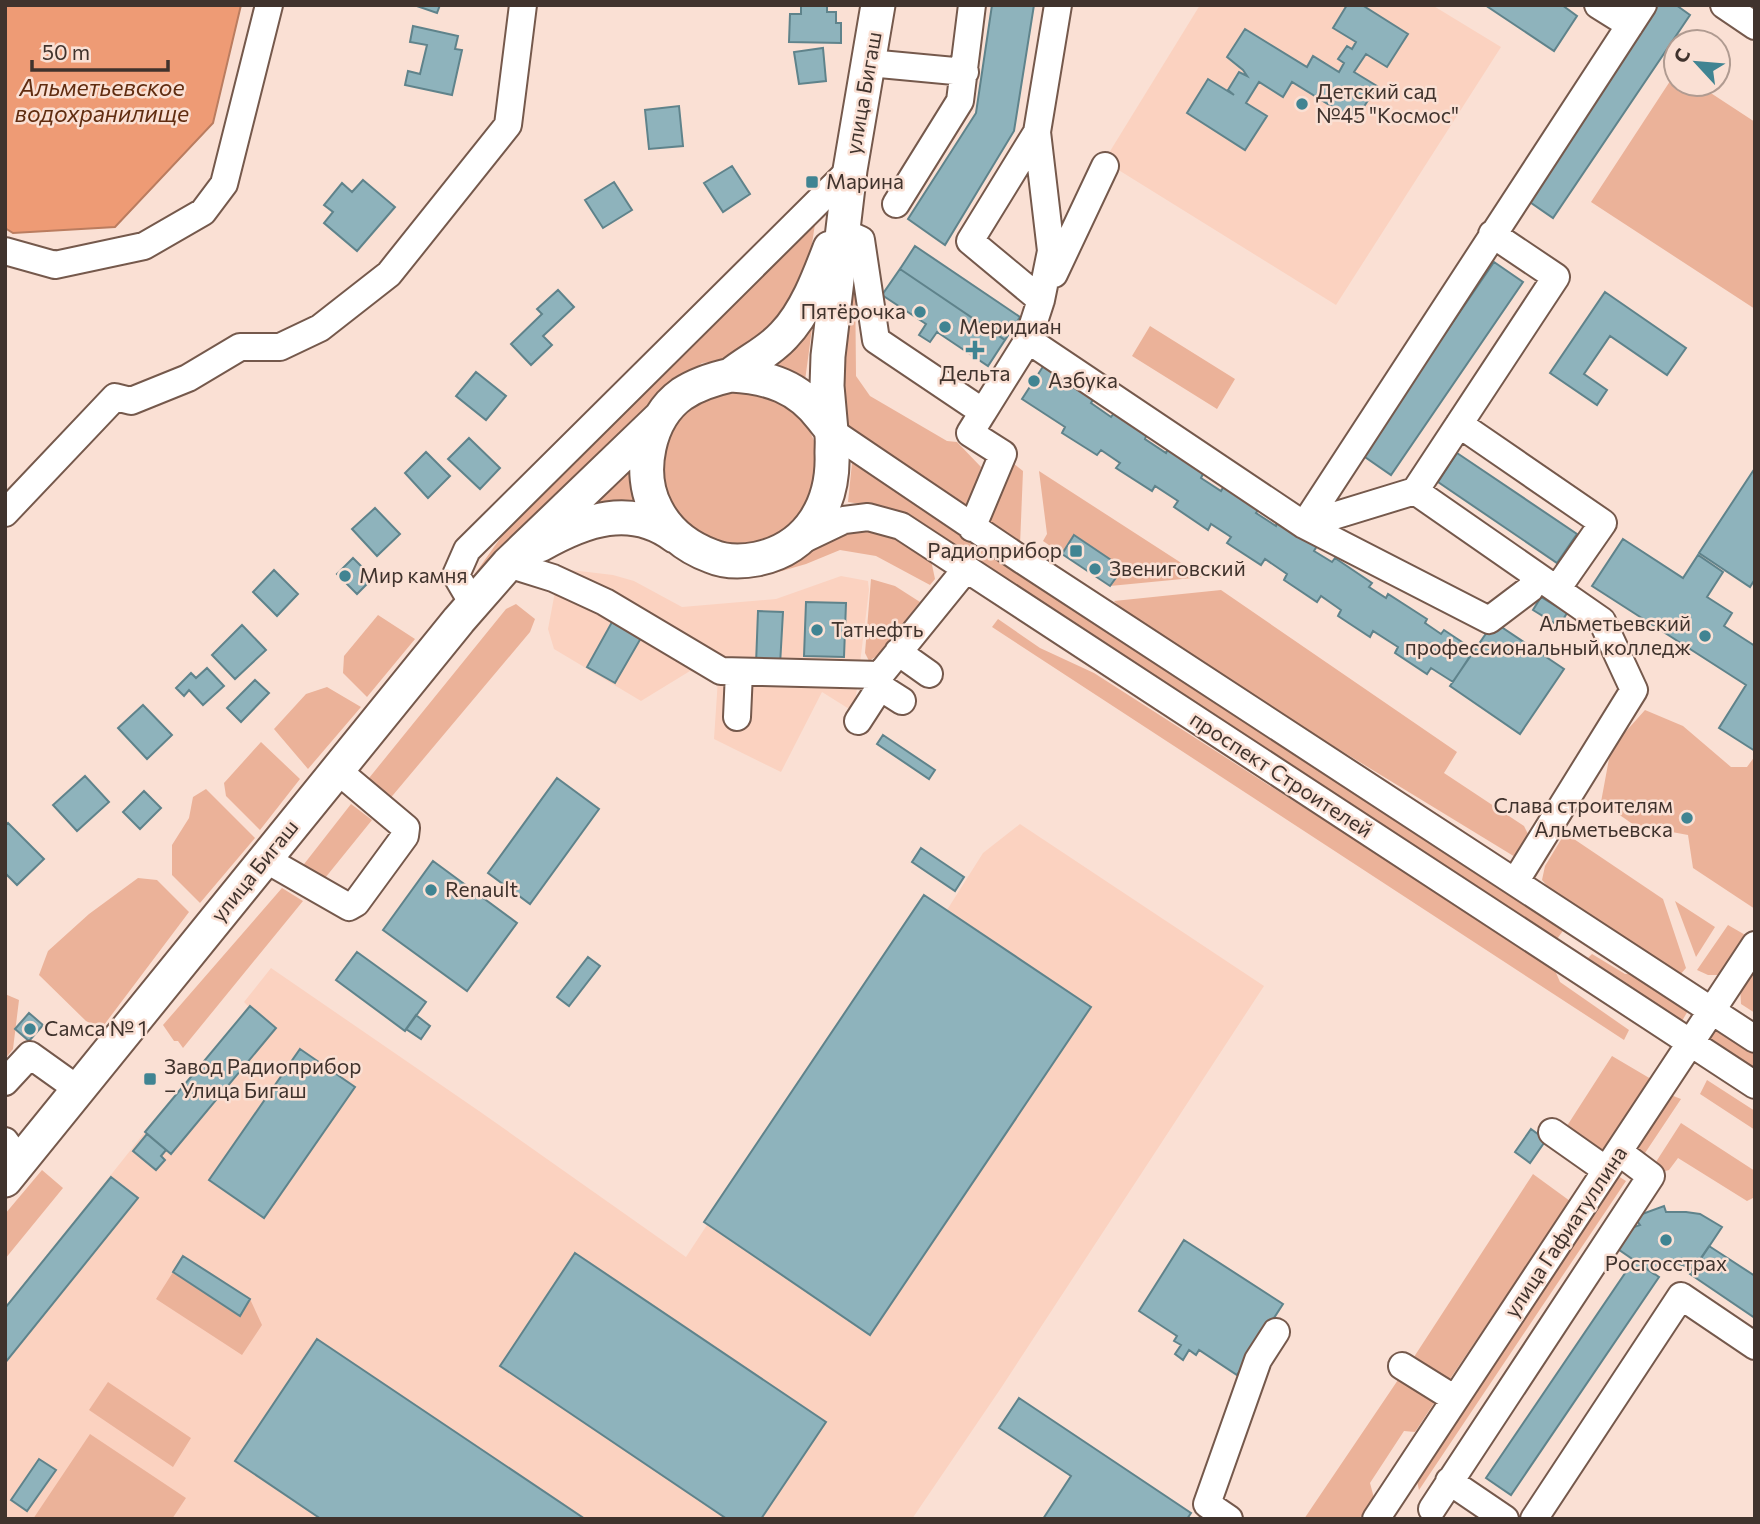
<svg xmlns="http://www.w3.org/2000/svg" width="1760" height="1524" viewBox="0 0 1760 1524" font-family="Commissioner,sans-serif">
	<rect width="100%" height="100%" fill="#fae0d4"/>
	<path fill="#fbd2c0" d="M1200,5H1432L1501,47L1336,305L1104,161Z
		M560,565L571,570L613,575L634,581L682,607L776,599L841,576L868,581L869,590L854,712L822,692L781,772L714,739L718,679L690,671L641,701L554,649L548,629Z
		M1020,824L1264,986L1001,1388L912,1519H5V1308L145,1132L249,1007L244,1002L271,968L479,1111L686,1257L707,1225L704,1222L924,895L947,910L983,853Z"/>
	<path fill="#ebb299" d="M1676,72V84H1697L1755,122V309L1591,202Z
		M815,224L805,290L737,359L702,363L661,397L481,580L472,578L528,499Z
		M855,268L856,376L870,396L947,441L957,442L981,467L973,493L964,507L838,420L833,384Z
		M814,314L804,388L769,367Z
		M1150,326L1235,379L1217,409L1132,356Z
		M663 468a78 78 0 1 1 156 0a78 78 0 1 1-156 0Z
		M636,458L640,508L613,501L580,516Z
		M1009,460L1023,471L1020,545L983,519Z
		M852,463L1565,928L1557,939L907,518L881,507L848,502Z
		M1039,471L1203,577L1110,586L1122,567L1074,535L1062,554L1043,541L1047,534Z
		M850,531C885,531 902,541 931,560L935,579L930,585L876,556L840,550L806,564L768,575Z
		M871,579L895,586L920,602L877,656L869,661L865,653Z
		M1221,590L1457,752L1444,773L1524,826L1532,842L1525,863L1140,628L1114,601Z
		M516,604L535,619L530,632L388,801L365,783L506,609Z
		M378,615L415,639L367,697L343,673L344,656Z
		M998,619L1040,648L1094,673L1554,968L1560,982L1629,1030L1624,1040L992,627Z
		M327,687L361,707L308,769L274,729L306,694Z
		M1645,710L1683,726L1731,767H1747L1755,756V909L1693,868L1688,835L1634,825L1601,802L1611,748Z
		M261,742L300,779L260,830L226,796L224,783Z
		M206,789L255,838L200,903L172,875V845L189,818L193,797Z
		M351,804L372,820L321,883L301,868Z
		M1565,833L1663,899L1686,968L1679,976L1549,888L1542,880L1545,866Z
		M138,878L157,880L189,912L101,1029L86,1021L39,975L48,951L89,914Z
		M282,888L303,901L183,1048L178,1041H174L163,1025Z
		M1675,901L1715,927L1696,957Z
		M1728,925L1747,936L1720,975H1708L1697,970Z
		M1592,954L1625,974L1637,973L1689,1009L1682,1021L1588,958Z
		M1755,962V1013L1741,1004L1740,985Z
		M5,994L19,1000L13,1049L5,1059Z
		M1717,1025L1755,1051V1069L1708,1038Z
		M1612,1056L1651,1079L1609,1147L1595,1151L1565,1129Z
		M1707,1080L1755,1111V1130L1700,1094Z
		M1671,1095L1681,1099L1641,1159L1638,1146Z
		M1681,1123L1755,1171V1197L1747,1201L1678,1158L1669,1170L1662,1172L1654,1165Z
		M42,1170L63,1188L5,1259V1214Z
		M1533,1174L1570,1201L1450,1379L1443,1380L1412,1360Z
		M1618,1176L1626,1181L1419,1490L1416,1477Z
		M173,1272L239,1315L250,1299L262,1325L242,1355L156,1299Z
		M1402,1374L1438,1397L1415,1432L1404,1431L1370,1483L1374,1498L1359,1519H1304Z
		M108,1382L191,1438L173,1467L89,1410Z
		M90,1434L186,1498L172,1519H33Z"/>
	<path fill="#ee9b75" stroke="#ba7c5f" stroke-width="2" d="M5,5H241L213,123L115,227L13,233L5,228Z"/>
	<path fill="#8eb3bc" stroke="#5f838b" stroke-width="2" d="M414,5H440L437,13Z
		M801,5H827V12H836V23H841V43L789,42L790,14H801Z
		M992,5H1034L1014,131L945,245L908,219L976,113Z
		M1347,5H1362L1408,34L1387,67L1366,54L1354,72L1377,86L1355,121L1292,82L1283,97L1259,82L1246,103L1267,116L1245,150L1187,113L1208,79L1234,95L1228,90L1239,72L1247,76L1243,70L1227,57L1245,29L1307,67L1313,56L1339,72L1344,63L1338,59L1347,46L1352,49L1356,42L1333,28Z
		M1485,5H1562L1577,16L1554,51Z
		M1654,5H1676L1690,15L1553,218L1524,198Z
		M413,26L458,36L455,49L462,50L452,95L405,85L408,71L420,74L427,45L410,42Z
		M823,48L826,81L799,84L794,52Z
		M679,106L683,146L649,149L645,110Z
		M732,166L750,194L723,212L704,183Z
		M363,180L395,207L357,251L324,223L333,212L324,205L342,183L352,192Z
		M614,182L632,210L603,228L585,200Z
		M915,246L1020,317L1005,340L900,269Z
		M1494,262L1523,282L1391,475L1362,455Z
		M900,269L1005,340L988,366L937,332L930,342L919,335L926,324L882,295Z
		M558,290L574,307L543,336L552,345L531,365L511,344L542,314L537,309Z
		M1605,292L1686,348L1667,375L1610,336L1584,374L1607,390L1597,405L1550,373Z
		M1044,365L1095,397L1091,403L1111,417L1114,413L1147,434L1145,439L1166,453L1168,449L1204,472L1201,478L1221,491L1224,486L1259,509L1256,513L1276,526L1278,521L1317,546L1314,551L1332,562L1335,558L1372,583L1369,587L1386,598L1388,594L1427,619L1425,623L1441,634L1444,630L1474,650L1453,682L1431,668L1427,674L1395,653L1398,647L1373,631L1370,637L1338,616L1341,610L1321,596L1317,602L1284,580L1287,574L1265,559L1261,565L1227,543L1231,537L1211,524L1208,530L1174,507L1178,501L1155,486L1152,491L1116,468L1120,463L1101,450L1097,455L1062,433L1065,427L1022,399Z
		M476,372L506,396L486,420L456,396Z
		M469,438L500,468L480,489L448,459Z
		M426,452L450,476L428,498L405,473Z
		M1457,453L1577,534L1557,563L1438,482Z
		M1755,468V579L1750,587L1699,553Z
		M375,508L400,534L377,556L352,529Z
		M1074,535L1123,568L1110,586L1062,554Z
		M1623,539L1683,578L1698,555L1723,572L1707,597L1732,613L1724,626L1755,646V751L1719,728L1746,685L1592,586Z
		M353,558L373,578L357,594L337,574Z
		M274,570L298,594L277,616L253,592Z
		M1541,597L1567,613L1559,626L1533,610Z
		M806,602L846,603L844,657L804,656Z
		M758,611L783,612L780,665L756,664Z
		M612,622L641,638L615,683L587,667Z
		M1494,622L1564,669L1520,734L1450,686Z
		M242,625L266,650L235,679L212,655Z
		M207,668L224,686L203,705L189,690L184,696L176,688L191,673L196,678Z
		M255,680L269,693L241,722L227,708Z
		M143,705L172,735L147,759L118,728Z
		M883,735L935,770L929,779L877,744Z
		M85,776L109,802L77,831L53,805Z
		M557,778L599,809L530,904L488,873Z
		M144,791L161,808L140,829L123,812Z
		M8,823L44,859L17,885L5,873V826Z
		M921,848L964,877L955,891L912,862Z
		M433,861L517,923L467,991L383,930Z
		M924,895L1091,1007L870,1335L704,1222Z
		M357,952L426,1002L405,1031L336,980Z
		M588,957L600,966L569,1006L557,997Z
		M250,1006L276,1028L171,1154L145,1132Z
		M29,1013L43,1025L29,1041L15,1029Z
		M416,1015L430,1026L421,1039L406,1029Z
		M300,1049L355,1087L264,1218L209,1180Z
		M1531,1129L1546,1140L1530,1163L1515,1152Z
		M147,1134L166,1150L161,1156L165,1160L156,1170L133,1151Z
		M111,1177L138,1198L5,1363V1308Z
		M1664,1206L1666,1212H1686L1700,1214L1722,1227L1694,1269L1673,1262L1663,1266L1654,1274L1615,1247L1631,1228L1640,1225L1634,1217Z
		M1184,1240L1283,1304L1237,1375L1199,1350L1196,1355L1189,1350L1183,1360L1175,1354L1181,1345L1174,1341L1177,1336L1139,1311Z
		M1709,1246L1755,1276V1318L1690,1274Z
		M575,1253L826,1422L761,1519H727L500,1366Z
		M183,1256L250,1299L240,1316L173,1272Z
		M1634,1260L1659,1277L1511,1495L1486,1478Z
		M317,1339L585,1519H321L235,1461Z
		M1019,1398L1191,1513L1187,1519H1043L1071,1476L999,1428Z
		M39,1459L56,1470L27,1511L11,1500Z"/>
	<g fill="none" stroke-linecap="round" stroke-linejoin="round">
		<g stroke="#75594c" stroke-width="30">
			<path id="minor" d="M1598,5L1630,25
				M1724,5L1755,26
				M869,63L965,72
				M1037,132L970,241L1041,300
				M896,204L960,101L972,5
				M843,232L861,240L876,340L983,412L970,433L1003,454L972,528
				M5,251L55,265L144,246L203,212L224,184L269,5
				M1054,274L1105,166
				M1028,340L1304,525L1489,620L1530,589L1537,576
				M983,412L1028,340L1041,300L1051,251L1037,132L1058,5
				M1459,424L1603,523L1557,589
				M831,431L1022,560L1755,1039
				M1415,491L1556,277L1492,234
				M5,513L115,397L131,401L188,378L240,347H280L320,328L389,274L508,125L523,5
				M1304,525L1415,491L1602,621L1634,690L1515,882
				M1304,525L1643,5
				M800,541L844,520L868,517L901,526L1755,1085
				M508,564L553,578L605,602L721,671L880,675
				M473,604L456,575L467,550L850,170
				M898,652L929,674
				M880,687L902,701
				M737,717L739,672
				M858,721L880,687V675L966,569
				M265,859L349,907L356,903L405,836L406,828L337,770
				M5,1082L30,1055L65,1080
				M1552,1132L1606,1170
				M5,1141L10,1148
				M1402,1366L1455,1399
				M1449,1481L1505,1519
				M1432,1509L1651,1176L1619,1152
				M1229,1519L1207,1504L1258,1360L1276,1332
				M1376,1519L1755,945
				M1534,1519L1681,1296L1755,1346"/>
		</g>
		<g stroke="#75594c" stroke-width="37">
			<path id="major" d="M731,375C769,377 799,387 822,418C825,422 830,427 831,431C833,437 832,446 832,453C834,503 810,548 757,559C742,562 725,562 711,556C687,547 668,533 656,509C637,473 648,418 682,394C697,384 713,379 731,375Z
				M731,375C748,361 769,352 784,335C806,312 819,277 830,248
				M831,431L827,386L828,356L850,170L878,5
				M540,545C584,520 631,503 675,536
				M5,1180L459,620L508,564L660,418"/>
		</g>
		<use href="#minor" stroke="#fff" stroke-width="26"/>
		<use href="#major" stroke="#fff" stroke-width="33"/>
	</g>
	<g fill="#408492" stroke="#fae0d4" stroke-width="2.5">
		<circle cx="1302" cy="104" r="7"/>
		<rect x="805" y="175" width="14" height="14" rx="3.5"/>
		<circle cx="920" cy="312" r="7"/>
		<circle cx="945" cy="327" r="7"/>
		<path d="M971.5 339.5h7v7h7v7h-7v7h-7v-7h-7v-7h7z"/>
		<circle cx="1034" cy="381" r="7"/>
		<rect x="1069" y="544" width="14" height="14" rx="3.5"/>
		<circle cx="1095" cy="569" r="7"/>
		<circle cx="345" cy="576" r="7"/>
		<circle cx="817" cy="630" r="7"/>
		<circle cx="1705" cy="636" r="7"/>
		<circle cx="1687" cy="818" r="7"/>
		<circle cx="431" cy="890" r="7"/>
		<circle cx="30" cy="1029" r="7"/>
		<rect x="143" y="1072" width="14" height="14" rx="3.5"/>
		<circle cx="1666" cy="1240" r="7"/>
	</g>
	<g text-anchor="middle" stroke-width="5" stroke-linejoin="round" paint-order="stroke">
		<g font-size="21" fill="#40332d" stroke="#fae0d4" text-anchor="start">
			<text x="1316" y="99">Детский сад<tspan x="1316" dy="24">№45 "Космос"</tspan></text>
			<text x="826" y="189">Марина</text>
			<text x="906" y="319" text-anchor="end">Пятёрочка</text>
			<text x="959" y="334">Меридиан</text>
			<text x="975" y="381" text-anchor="middle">Дельта</text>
			<text x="1048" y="388">Азбука</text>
			<text x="1062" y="558" text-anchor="end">Радиоприбор</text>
			<text x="1109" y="576">Звениговский</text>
			<text x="359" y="583">Мир камня</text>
			<text x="1691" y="631" text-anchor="end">Альметьевский<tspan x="1691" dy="24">профессиональный колледж</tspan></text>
			<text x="831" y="637">Татнефть</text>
			<text x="1673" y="813" text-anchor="end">Слава строителям<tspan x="1673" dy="24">Альметьевска</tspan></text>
			<text x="445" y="897">Renault</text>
			<text x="44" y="1036">Самса № 1</text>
			<text x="164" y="1074">Завод Радиоприбор<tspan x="164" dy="24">– Улица Бигаш</tspan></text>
			<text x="1666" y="1271" text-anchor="middle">Росгосстрах</text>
		</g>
		<g font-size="21" fill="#40332d" stroke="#fae0d4">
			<text transform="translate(864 93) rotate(-80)" y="7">улица Бигаш</text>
			<text transform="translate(1281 775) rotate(33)" y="7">проспект Строителей</text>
			<text transform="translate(255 871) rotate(-51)" y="7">улица Бигаш</text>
			<text transform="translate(1566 1232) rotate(-56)" y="7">улица Гафиатуллина</text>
		</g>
		<g font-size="23" font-style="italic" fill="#602c10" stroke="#fae0d4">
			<text x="102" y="96">Альметьевское<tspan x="102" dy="26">водохранилище</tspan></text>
		</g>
	</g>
	<rect width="1760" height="1524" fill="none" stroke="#40332d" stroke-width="14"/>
	<g transform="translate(1697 63) rotate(296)"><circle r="33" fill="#fae0d4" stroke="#b09b91" stroke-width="2"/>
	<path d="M0-5L12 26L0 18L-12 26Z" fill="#408492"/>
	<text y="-10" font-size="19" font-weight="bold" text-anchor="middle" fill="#40332d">С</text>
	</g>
	<path d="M32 60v10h136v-10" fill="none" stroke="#40332d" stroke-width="3.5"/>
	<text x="42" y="60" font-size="21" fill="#40332d" stroke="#fae0d4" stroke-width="5" paint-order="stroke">50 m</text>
</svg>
